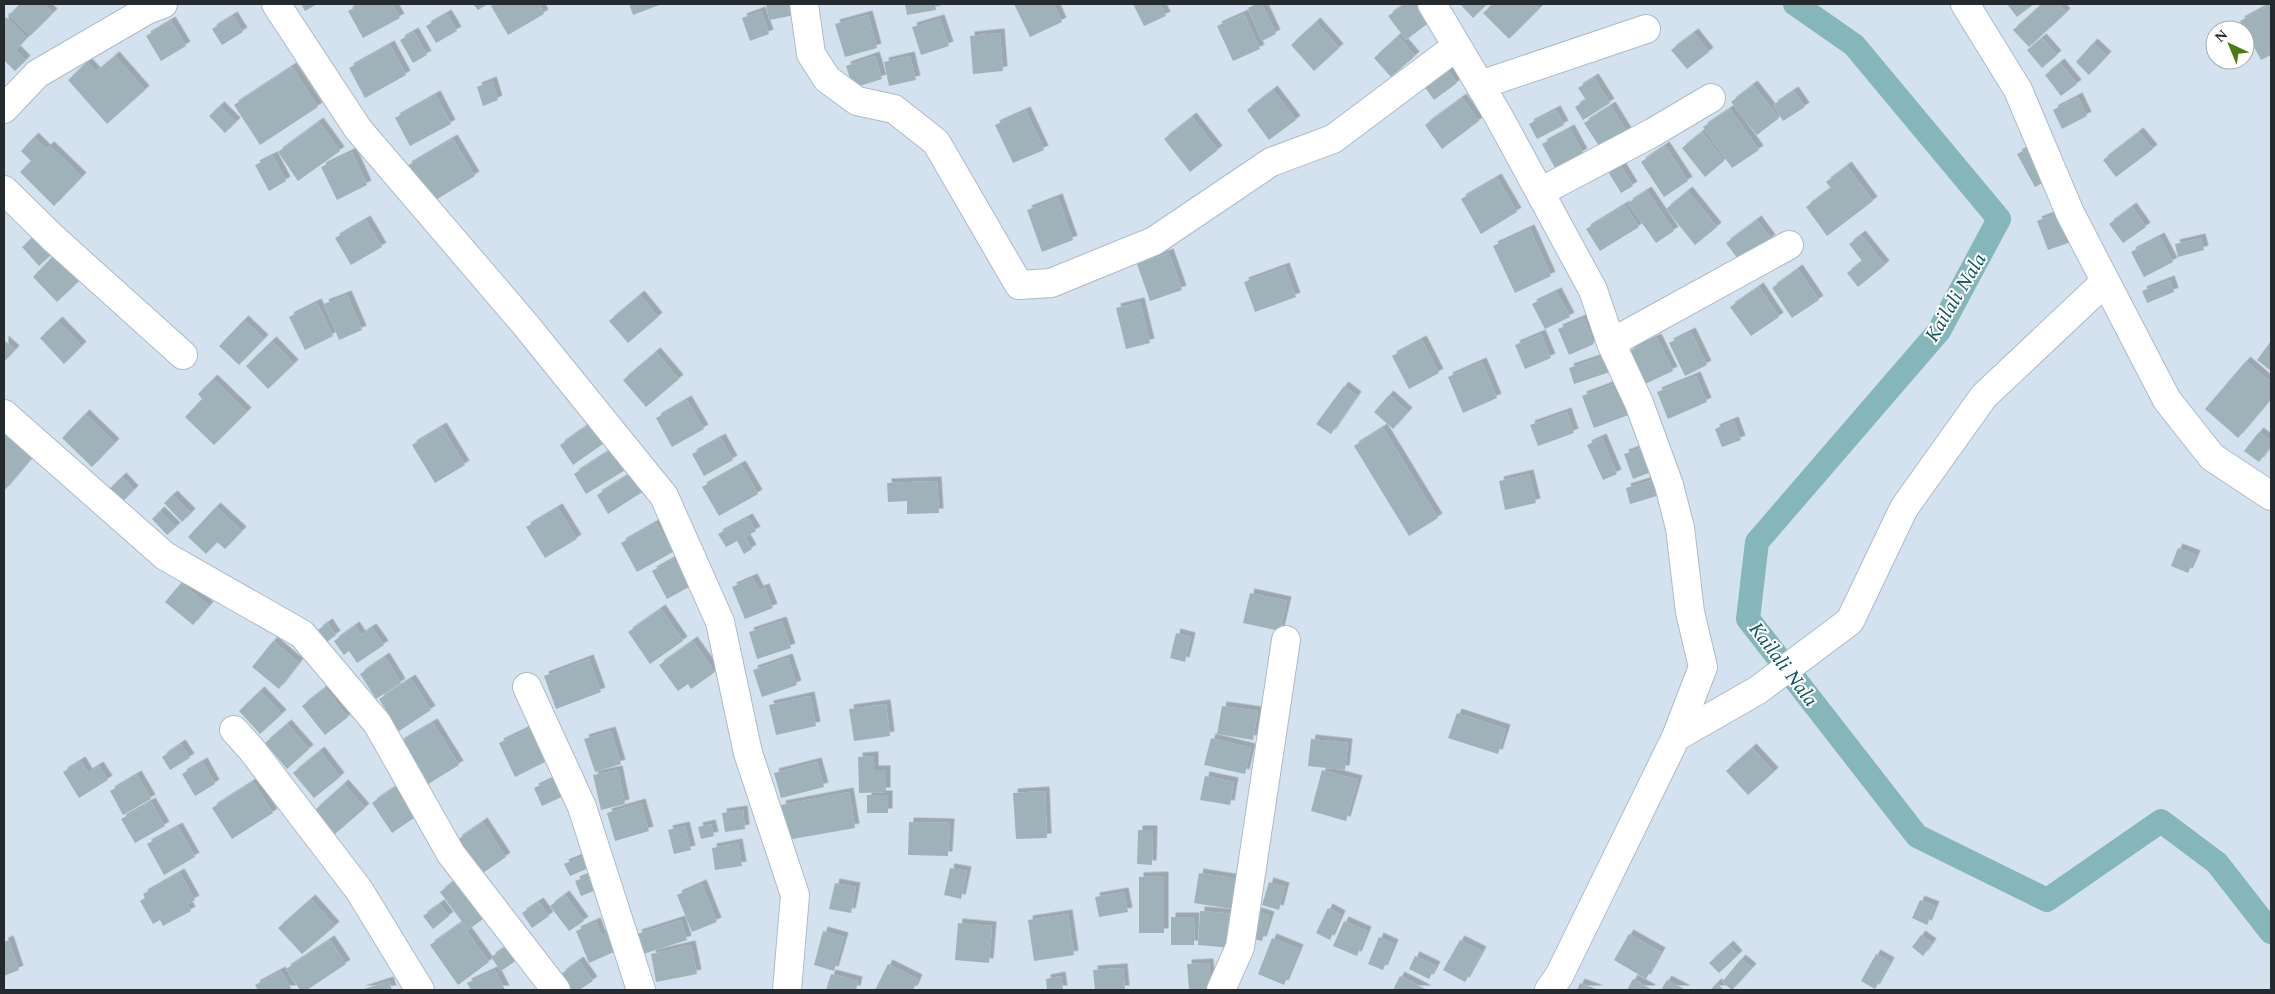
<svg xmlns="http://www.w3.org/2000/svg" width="2275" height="994" viewBox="0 0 2275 994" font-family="Spectral,serif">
	<defs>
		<filter id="shadow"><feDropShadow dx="4.5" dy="-4.5" stdDeviation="0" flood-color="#0004"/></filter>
	</defs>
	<rect width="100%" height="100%" fill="#d4e2ef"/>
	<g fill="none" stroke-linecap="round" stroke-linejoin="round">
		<path stroke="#85b7ba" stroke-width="24" d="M1795,4L1854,45L1999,219L1939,331L1757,542L1748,619L1917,836L2047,900L2161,821L2217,863L2271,932"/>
	</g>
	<path fill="#9fb2b9" filter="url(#shadow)" d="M20,4H43L53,13L30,36L9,15Z
		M301,4H317L305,11Z
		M361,4H392L400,18L363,38L348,11Z
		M473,4H488L478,10Z
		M495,4H539L544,14L508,35L491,6Z
		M629,4H662L633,15Z
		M766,4H798L800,14L769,20Z
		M905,4H935L936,10L907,15Z
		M1014,4H1054L1062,22L1030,37Z
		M1133,4H1160L1166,16L1144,26Z
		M1257,4H1262L1276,34L1262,41L1248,8Z
		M1405,4H1418L1431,21L1406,40L1388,16Z
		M1460,4H1487L1473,18Z
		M1493,4H1534L1539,9L1509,39L1483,13Z
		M2007,4H2034L2017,17Z
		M2042,4H2058L2066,13L2029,47L2013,30Z
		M2269,5L2271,8V55L2261,60L2240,21Z
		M761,11L769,34L750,41L742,18Z
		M447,14L457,31L436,43L426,26Z
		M1244,14L1260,49L1233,61L1217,26Z
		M868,15L877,48L845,57L835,24Z
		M233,16L243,32L222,45L212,29Z
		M6,17L27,38L16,50L26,60L15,71L4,60V19Z
		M940,19L949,46L921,55L912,27Z
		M171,21L186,46L161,61L146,36Z
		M1316,22L1339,48L1314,71L1291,45Z
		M414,32L427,55L413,63L400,40Z
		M1000,33L1003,71L973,74L970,36Z
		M1694,33L1709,52L1687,69L1671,50Z
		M1398,36L1415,56L1391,77L1374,58Z
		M2042,38L2057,55L2042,68L2027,50Z
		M2093,43L2107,56L2089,75L2076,62Z
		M390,45L406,75L365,98L349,68Z
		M115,56L145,90L107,124L68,80L87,62L96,72Z
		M875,56L882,79L853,88L846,66Z
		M910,56L916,80L889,86L884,62Z
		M2060,63L2077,84L2061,96L2045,75Z
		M292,67L318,107L260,145L234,105Z
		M1448,70L1457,83L1434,100L1424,86Z
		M1594,78L1610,103L1583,120L1575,107L1586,100L1578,88Z
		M492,81L498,100L483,106L477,87Z
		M1753,85L1779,118L1757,135L1731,102Z
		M1273,90L1296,120L1269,140L1247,110Z
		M1794,91L1805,107L1783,121L1773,105Z
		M436,95L451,124L410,146L395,118Z
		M2078,97L2087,116L2062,129L2053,110Z
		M1462,98L1479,121L1442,149L1425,125Z
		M220,106L236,122L225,133L209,116Z
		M1611,106L1627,132L1601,149L1584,123Z
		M1730,109L1759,150L1732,168L1703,127Z
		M1556,110L1564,125L1537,139L1529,124Z
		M1026,111L1044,150L1013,163L995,125Z
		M1192,117L1218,150L1190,172L1164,139Z
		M319,122L340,151L298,181L278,152Z
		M1570,129L1583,153L1555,168L1542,144Z
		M1702,132L1724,161L1705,177L1682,148Z
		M2139,132L2153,149L2116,177L2103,160Z
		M34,137L46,149L50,146L82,177L54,206L20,172L31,161L21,151Z
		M453,139L475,176L429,204L407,166Z
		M2037,144L2054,177L2035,187L2017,154Z
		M1665,146L1688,181L1664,197L1641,162Z
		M352,152L367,185L337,200L321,167Z
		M273,156L286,181L269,191L255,165Z
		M1619,163L1633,186L1621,193L1607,170Z
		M1847,166L1873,201L1827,236L1806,207L1831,188L1826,182Z
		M1497,178L1517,212L1481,234L1461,199Z
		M1647,191L1674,231L1656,243L1628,203Z
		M1688,191L1717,227L1695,245L1666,209Z
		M1058,198L1073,240L1042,252L1027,210Z
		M1625,205L1639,227L1600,251L1586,229Z
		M2132,207L2146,227L2123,243L2109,224Z
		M2063,211L2074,241L2048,250L2037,221Z
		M366,220L382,247L351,265L335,238Z
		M1757,220L1771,239L1740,262L1726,243Z
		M1530,229L1551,276L1515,293L1493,246Z
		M38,233L55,251L39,266L22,247Z
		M1861,235L1885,265L1858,287L1847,273L1862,261L1849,244Z
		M2160,237L2173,262L2144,277L2131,252Z
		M2201,238L2204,250L2178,257L2175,244Z
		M1169,253L1182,290L1150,301L1137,264Z
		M54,255L79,281L57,302L33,277Z
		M1285,267L1296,297L1255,312L1244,282Z
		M1798,269L1819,300L1792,318L1772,288Z
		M2170,280L2174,292L2147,303L2142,291Z
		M1759,287L1779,317L1751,336L1730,307Z
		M1557,292L1570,317L1545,329L1532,304Z
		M347,295L362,330L339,340L324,304Z
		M640,295L658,317L628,343L609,321Z
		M1140,302L1150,343L1126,349L1116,308Z
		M317,303L333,336L305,350L289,317Z
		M1584,318L1594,344L1569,355L1558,329Z
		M244,320L264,339L239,365L219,346Z
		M58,321L82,346L64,364L40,338Z
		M1691,332L1707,365L1685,376L1669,343Z
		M1541,334L1551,358L1525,369L1515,345Z
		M1657,338L1673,371L1645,384L1629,351Z
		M4,340L15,350L4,362Z
		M1422,340L1439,373L1409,389L1392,356Z
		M272,341L294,364L268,389L246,366Z
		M2271,341V371L2257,360Z
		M656,352L679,379L646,407L623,380Z
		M1605,356L1610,372L1574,384L1569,368Z
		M2246,361L2271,383V399L2238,438L2205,409Z
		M1482,362L1497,398L1463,413L1448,377Z
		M1696,376L1707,402L1668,419L1657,392Z
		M213,379L247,412L214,445L185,417L202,399L198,394Z
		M1619,382L1631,414L1594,428L1582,396Z
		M1344,386L1357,396L1331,434L1316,424Z
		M1389,395L1408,412L1393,429L1374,412Z
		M687,400L704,429L672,447L656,418Z
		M1567,412L1574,433L1538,446L1530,425Z
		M85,414L115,443L92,467L62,438Z
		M597,419L610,439L573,465L560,445Z
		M1734,421L1741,440L1722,447L1715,429Z
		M442,427L465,465L435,483L412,445Z
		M1383,428L1438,518L1409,536L1354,446Z
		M2259,432L2271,441V446L2259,462L2244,451Z
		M4,433L32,458L4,491Z
		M721,438L733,460L704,476L692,454Z
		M1602,438L1617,474L1603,480L1587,445Z
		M1650,445L1659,469L1633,479L1624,454Z
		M614,448L627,469L586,494L574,474Z
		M741,465L758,494L719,516L702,487Z
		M632,473L644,491L608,514L597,495Z
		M1529,474L1536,503L1505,510L1499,481Z
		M122,477L134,490L121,503L108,490Z
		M1652,480L1657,496L1630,504L1626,488Z
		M937,481L939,513L907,514V501L888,502L887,483Z
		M173,495L191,513L182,522L164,503Z
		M216,507L242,531L225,549L217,542L206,554L188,537Z
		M558,508L577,539L545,558L526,527Z
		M160,511L176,527L167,535L152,519Z
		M748,518L756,531L745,537L752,549L744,554L737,541L726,547L718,534Z
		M656,523L673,552L637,572L621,543Z
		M2178,548L2196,555L2188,573L2171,566Z
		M674,559L689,587L667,599L652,571Z
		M753,578L759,590L765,588L773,608L745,619L732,587Z
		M181,583L209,606L193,625L165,602Z
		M1250,593L1287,601L1280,631L1243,623Z
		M661,609L683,641L650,664L628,632Z
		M782,621L791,648L757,659L749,632Z
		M328,623L336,635L327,642L318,630Z
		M355,626L361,635L372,628L384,645L357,663L349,651L344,655L334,641Z
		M1176,633L1191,637L1185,662L1170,658Z
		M273,641L299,663L279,689L252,667Z
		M693,641L715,672L691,689L688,684L678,691L659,665Z
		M385,657L401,683L376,699L360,674Z
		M788,658L797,685L762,697L753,670Z
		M589,659L601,692L556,709L544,676Z
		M411,679L431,710L396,733L386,717L389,715L379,699Z
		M325,688L348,717L325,735L302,706Z
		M260,691L282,714L260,734L239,711Z
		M810,696L816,726L776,735L769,705Z
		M886,704L890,736L854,741L849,709Z
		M1222,706L1258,711L1253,740L1217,734Z
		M1457,713L1506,729L1498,754L1448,738Z
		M433,723L459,765L425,786L399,743Z
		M287,724L309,749L287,769L265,743Z
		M539,724L555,757L515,777L499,743Z
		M611,731L621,764L595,772L584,739Z
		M1211,738L1251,748L1245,774L1204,765Z
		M1311,739L1348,743L1345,770L1308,766Z
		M181,744L190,758L170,770L162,757Z
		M1752,748L1774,772L1748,795L1726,771Z
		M320,751L340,777L314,798L293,773Z
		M874,756V770H886V792L859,793L858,757Z
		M81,761L88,773L99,766L108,780L79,798L63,772Z
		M203,762L215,784L195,796L182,774Z
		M817,762L824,787L781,798L774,773Z
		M618,770L625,804L601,810L593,775Z
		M1322,770L1358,780L1346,821L1311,811Z
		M137,775L151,799L123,815L110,791Z
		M560,776L568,794L542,806L534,788Z
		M1205,776L1234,782L1230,805L1200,800Z
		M253,782L273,813L232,839L212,808Z
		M344,784L365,808L335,834L315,810Z
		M397,786L417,816L392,833L372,803Z
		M1045,791L1047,838L1016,839L1013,793Z
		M849,792L855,828L787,840L781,805Z
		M867,795H888V813H867Z
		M151,802L165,826L135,843L121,819Z
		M641,803L649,831L615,841L607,813Z
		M743,810L745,829L725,832L722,813Z
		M483,822L506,857L480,875L457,840Z
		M909,822L950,823L948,856L908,855Z
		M711,824L714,836L701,839L698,827Z
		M685,826L691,850L674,854L668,830Z
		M178,827L195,857L164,875L147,844Z
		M1138,830H1153L1152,865L1137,864Z
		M738,843L742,866L715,870L712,848Z
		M586,855L591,867L570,876L564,864Z
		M950,868L967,871L961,899L944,895Z
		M180,873L195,900L187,904L191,911L163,926L160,920L153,924L140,901L145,898L143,894Z
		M1199,873L1237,879L1232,909L1194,903Z
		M593,874L599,889L581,896L575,881Z
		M1164,876V933H1139V877Z
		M459,877L487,916L468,930L440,892Z
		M1269,882L1285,887L1279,910L1262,905Z
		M835,883L856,887L851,913L829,909Z
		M702,884L717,922L692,932L677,895Z
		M1124,892L1128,912L1099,917L1095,897Z
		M565,895L584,921L569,931L550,906Z
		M311,899L335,926L302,954L278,928Z
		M1920,900L1935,906L1927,925L1912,918Z
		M539,902L549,916L532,928L522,913Z
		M440,904L449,916L433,929L423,916Z
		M1328,908L1341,915L1330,940L1316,933Z
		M1200,911L1236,914L1233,948L1198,945Z
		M1257,912L1270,916L1262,941L1249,938Z
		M1068,914L1074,955L1034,961L1028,920Z
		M1171,917H1195L1194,945H1171Z
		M681,920L687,940L643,954L637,934Z
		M1344,921L1367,931L1357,956L1333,946Z
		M596,922L601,935L615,929L623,948L589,963L576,931Z
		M461,923L489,962L458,985L430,945Z
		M958,923L992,926L989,963L955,960Z
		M823,931L844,937L834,971L814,965Z
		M1629,934L1661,952L1646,979L1614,960Z
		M1921,935L1932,943L1923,956L1912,947Z
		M1379,937L1394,944L1383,970L1368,964Z
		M1272,938L1299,949L1284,985L1258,974Z
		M9,940L19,970L4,976V942Z
		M330,940L346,964L307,990H300L286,969Z
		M1460,940L1482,951L1465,982L1443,970Z
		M514,942L523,956L501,971L491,957Z
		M691,945L697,974L656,982L651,954Z
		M1729,945L1738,955L1719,973L1709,963Z
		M1876,954L1890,962L1875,989L1861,981Z
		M1415,956L1436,966L1429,979L1409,969Z
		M1741,959L1752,968L1732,990L1722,982Z
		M579,961L593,981L579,990H572L561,974Z
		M1209,963L1211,990H1189L1187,964Z
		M888,964L918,979L913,990H875Z
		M1123,968L1125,990H1095L1093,970Z
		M495,970L505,990H471L467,983Z
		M281,971L292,990H258L255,985Z
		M831,974L858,981L856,990H826Z
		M1061,976L1063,990H1047L1046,979Z
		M1400,976L1427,990H1393Z
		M1633,979L1651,989L1650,990H1627Z
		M1667,980L1686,990H1661Z
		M389,981L392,990H361Z
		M1580,983L1599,990H1577Z
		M1717,983L1724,990H1710Z"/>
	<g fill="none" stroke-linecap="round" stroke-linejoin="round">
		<g stroke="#adbac7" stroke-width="30">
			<path id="minor" d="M276,4L358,129L524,323L664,496L720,622L748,753L795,895L787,990
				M804,4L811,54L827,79L857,101L894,109L936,142L1019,285L1051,283L1154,241L1271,162L1333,139L1457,46
				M1432,4L1499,117L1593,290L1611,343L1639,403L1669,485L1680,528L1690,612L1703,667L1676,737L1559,976L1549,990
				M1965,4L2018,90L2070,213L2167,400L2212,457L2271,496
				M1480,85L1646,29
				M4,109L37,74L147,10L163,4
				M4,190L53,238L183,355
				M1540,192L1652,133L1711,98
				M1611,343L1789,245
				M4,414L165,556L302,634L377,723L451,854L556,990
				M527,687L582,807L641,990
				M234,730L252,750L359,890L420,990
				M1676,737L1758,690L1850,621L1904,508L1984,396L2105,282
				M1221,990L1240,947L1286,640"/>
		</g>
		<use href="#minor" stroke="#fff" stroke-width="28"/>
	</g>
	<g text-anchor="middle" stroke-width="4" stroke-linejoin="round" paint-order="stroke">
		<g font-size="20" font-style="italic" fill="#0b5559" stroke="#fff">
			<text transform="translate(1955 297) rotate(-59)" y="7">Kailali Nala</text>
			<text transform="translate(1784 664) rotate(53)" y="7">Kailali Nala</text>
		</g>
	</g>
	<rect width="2275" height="994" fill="none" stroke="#242a2e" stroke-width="10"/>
	<g transform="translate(2230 45) rotate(316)"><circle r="24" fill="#ffffff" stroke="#a7aaab"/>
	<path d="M0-4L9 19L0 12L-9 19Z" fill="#497d0e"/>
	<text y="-8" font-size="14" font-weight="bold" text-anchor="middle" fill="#242a2e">N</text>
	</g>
</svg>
